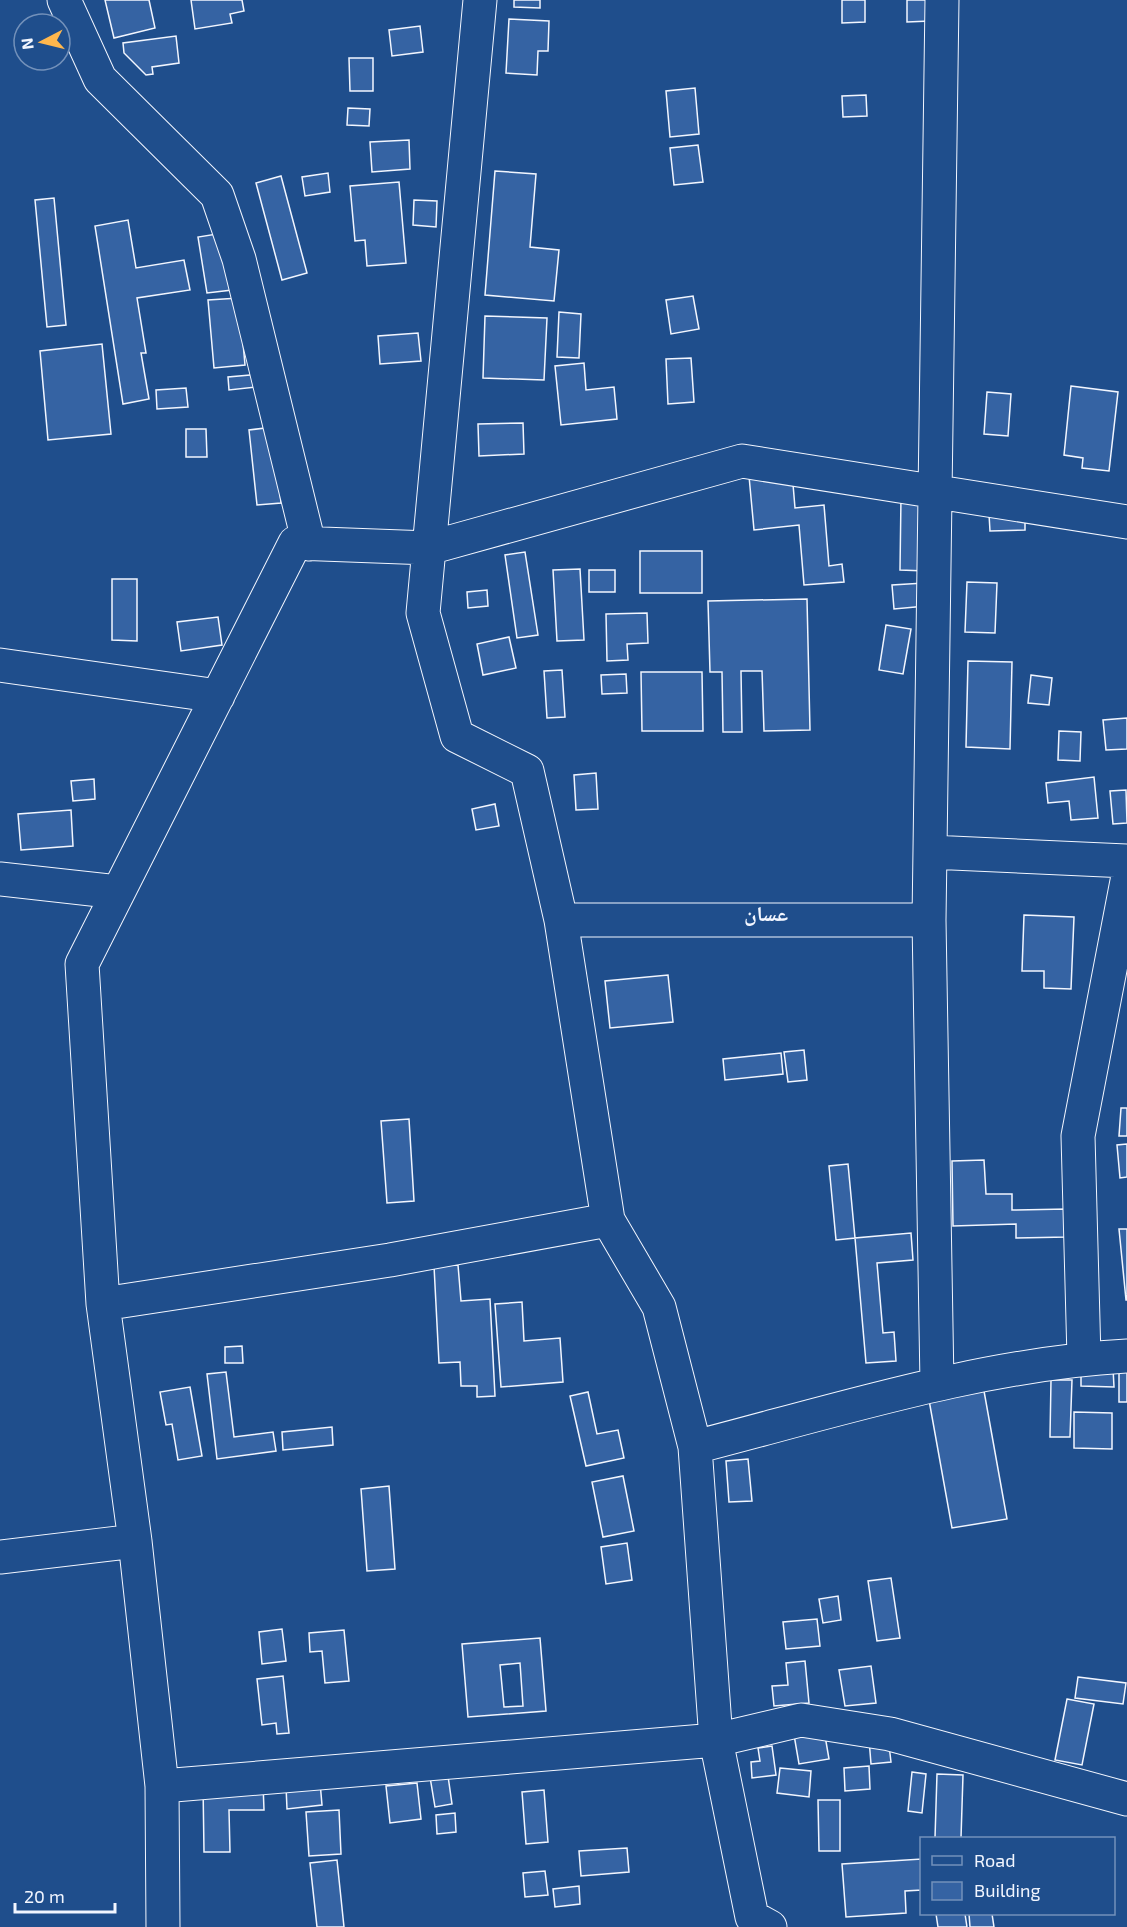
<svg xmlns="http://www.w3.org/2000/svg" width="1127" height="1927" viewBox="0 0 1127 1927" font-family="'Exo 2','Noto Naskh Arabic',sans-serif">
	<rect width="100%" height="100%" fill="#1f4e8c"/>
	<path fill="#3563a3" stroke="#f2f6ff" stroke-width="1.5" fill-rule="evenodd" d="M105,0H149L155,28L114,38Z
		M191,0H242L244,11L230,14L232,23L195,29Z
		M514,0H540V8L514,7Z
		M842,0H865V22L842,23Z
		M907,0H929L930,21L907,22Z
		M509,19L549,21L548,51H538L537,75L506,73Z
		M420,26L423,52L392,56L389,30Z
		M176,36L179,63L152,67L153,74L146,75L124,53L123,43Z
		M349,58H373V91H350Z
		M695,88L699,134L670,137L666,91Z
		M866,95L867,116L843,117L842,96Z
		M348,108L370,109L369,126L347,125Z
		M409,140L410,169L372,172L370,142Z
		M698,145L703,182L674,185L670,148Z
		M495,171L536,174L530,247L559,250L554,301L485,295Z
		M328,173L330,192L305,196L302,177Z
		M281,176L307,273L282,280L256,183Z
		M399,182L406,263L367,266L365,240L355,241L350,186Z
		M54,198L66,325L47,327L35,200Z
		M414,200L437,201L436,227L413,225Z
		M128,220L136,268L184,260L190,290L137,298L146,353H141L149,399L123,404L95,226Z
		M223,233L232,290L207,293L198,237Z
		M693,296L699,329L671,334L666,300Z
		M239,298L245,365L214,368L208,300Z
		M559,312L581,314L579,358L557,357Z
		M485,316L547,318L544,380L483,378Z
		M418,333L421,361L380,364L378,336Z
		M102,344L111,434L48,440L40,351Z
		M691,358L694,402L668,404L666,359Z
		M584,363L586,390L614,387L617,419L561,425L555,366Z
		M263,374L264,386L229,390L228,377Z
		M1071,386L1118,392L1109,471L1082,468L1083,458L1064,455Z
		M186,388L188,407L157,409L156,390Z
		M987,392L1011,394L1008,436L984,434Z
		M523,423L524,454L479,456L478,424Z
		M273,427L281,503L257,505L249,430Z
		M186,429H206L207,457H186Z
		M792,472L795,508L824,505L829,566L842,564L844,582L804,585L799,525L754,530L749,476Z
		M901,497L927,498L926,571L900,570Z
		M1025,513V530L990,531L989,514Z
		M640,551H702V593H640Z
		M525,552L538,635L517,638L505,555Z
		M580,569L584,640L557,641L553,570Z
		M589,570H615V592H589Z
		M112,579H137V641L112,640Z
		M967,582L997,583L995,633L965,632Z
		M924,583L926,606L894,609L892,585Z
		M487,590L488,606L468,608L467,592Z
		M807,599L810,730L764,731L762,671H741L742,732H723L722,672H710L708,601Z
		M647,613L648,643L627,644L628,660L607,661L606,614Z
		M218,617L222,645L181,651L177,622Z
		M886,625L911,629L903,674L879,670Z
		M509,637L516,668L483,675L477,644Z
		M968,661L1012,662L1010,749L966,747Z
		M562,670L565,717L547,718L544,671Z
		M641,672H702L703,731H642Z
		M626,674L627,693L602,694L601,675Z
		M1031,675L1052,678L1049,705L1028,703Z
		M1127,718V749L1106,750L1103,720Z
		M1059,731L1081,732L1080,761L1058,760Z
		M596,773L598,809L576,810L574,775Z
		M1094,777L1098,818L1071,820L1069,801L1048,803L1046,783Z
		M94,779L95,799L73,801L71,781Z
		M1126,790L1127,823L1113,824L1110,791Z
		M495,804L499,826L476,830L472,809Z
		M71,810L73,846L21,850L18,814Z
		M1024,915L1074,917L1071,989L1044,988V971H1022Z
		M668,975L673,1022L610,1028L605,981Z
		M804,1050L807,1080L788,1082L784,1052Z
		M781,1053L783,1074L725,1080L723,1059Z
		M1121,1108H1127V1136H1119Z
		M409,1119L414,1201L387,1203L381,1121Z
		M1127,1144V1177L1120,1178L1117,1145Z
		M984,1160L986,1194H1012V1210L1067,1209V1237L1016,1238V1224L953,1226L952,1161Z
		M848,1164L855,1238L836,1240L829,1166Z
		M1119,1229H1127V1300H1126Z
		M911,1233L913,1260L877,1263L883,1333L894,1332L896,1361L866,1363L855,1238Z
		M458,1265L461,1301L490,1299L495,1396L477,1397V1386H461L460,1362L439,1363L434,1266Z
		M522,1302L524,1341L560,1338L563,1382L501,1387L495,1304Z
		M242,1346L243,1363H225V1347Z
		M1081,1367L1113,1368L1114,1387L1081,1386Z
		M1119,1370H1127V1402H1119Z
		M226,1372L234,1437L273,1432L276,1451L217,1459L207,1374Z
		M1051,1380H1072L1070,1437H1050Z
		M190,1387L202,1456L178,1460L172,1424L166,1425L160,1392Z
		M984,1391L1007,1519L952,1528L929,1400Z
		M588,1392L597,1434L618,1430L624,1458L586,1466L570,1396Z
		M1074,1412L1112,1413V1449L1074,1448Z
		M332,1427L333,1445L283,1450L282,1432Z
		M748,1459L752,1501L729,1502L726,1461Z
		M623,1476L634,1531L603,1537L592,1482Z
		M389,1486L395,1569L367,1571L361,1489Z
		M627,1543L632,1580L606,1584L601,1547Z
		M891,1578L900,1638L877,1641L868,1581Z
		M838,1596L841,1620L823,1623L819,1599Z
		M817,1619L820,1646L786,1649L783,1622Z
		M282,1629L286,1661L262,1664L259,1632Z
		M344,1630L349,1681L325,1683L322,1651L310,1652L309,1633Z
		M540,1638L546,1711L468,1717L462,1644ZM520,1663L523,1706L504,1707L500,1665Z
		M805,1661L809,1703L774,1706L772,1686L788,1685L786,1663Z
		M871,1666L876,1703L845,1706L839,1670Z
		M283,1676L289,1733L277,1734L276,1723L262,1725L257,1679Z
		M1078,1677L1126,1683L1123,1704L1075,1698Z
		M1067,1699L1094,1704L1082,1765L1055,1760Z
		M823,1724L829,1759L799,1764L793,1729Z
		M888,1737L891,1762L871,1764L869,1739Z
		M772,1746L776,1775L752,1778L751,1762L760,1761L758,1748Z
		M446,1762L452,1804L435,1807L428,1765Z
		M869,1766L870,1789L845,1791L844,1768Z
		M780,1768L811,1771L809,1797L777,1793Z
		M912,1772L926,1774L922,1813L908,1811Z
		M937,1774L963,1775L961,1838H935Z
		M320,1782L322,1805L287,1809L286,1786Z
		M417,1783L421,1819L390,1823L386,1786Z
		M263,1784L264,1810H229L230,1852H204L203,1785Z
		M544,1790L548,1842L526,1844L522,1792Z
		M818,1800H840V1851H819Z
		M339,1810L341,1854L309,1856L306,1812Z
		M455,1813L456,1832L437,1834L436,1815Z
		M627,1848L629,1872L581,1876L579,1851Z
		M922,1859V1890L905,1891L906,1913L846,1917L842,1864Z
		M337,1860L344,1927H317L310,1863Z
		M545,1871L548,1895L525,1897L523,1873Z
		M579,1886L580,1904L555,1907L553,1889Z
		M936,1914H965L967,1927H938Z
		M969,1914H992L994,1927H970Z"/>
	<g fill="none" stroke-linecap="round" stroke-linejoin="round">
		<g stroke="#f2f6ff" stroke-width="35">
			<path id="minor" d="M64,0L100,79L217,195L239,259L309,544
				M480,0L423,613L457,736L527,771L561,920L608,1220L659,1307L695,1447L716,1740L752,1917L770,1927
				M0,665L218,696
				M930,852L1127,861
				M0,879L118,892
				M561,920H929
				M103,1304L390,1260L608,1220
				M1084,1358L1078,1136L1127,881
				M937,1384L929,920L942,0
				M695,1447C835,1411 982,1364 1127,1356
				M0,1557L135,1541
				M162,1786L716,1740L801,1720L890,1734L1127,1799
				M163,1927L162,1786L135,1541L103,1304L82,964L295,543L429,548L742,461L1127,522"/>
		</g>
		<use href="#minor" stroke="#1f4e8c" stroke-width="33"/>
	</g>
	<g text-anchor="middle" stroke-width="4.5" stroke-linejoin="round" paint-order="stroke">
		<g font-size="21" font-weight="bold" fill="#f2f6ff" stroke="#1f4e8c">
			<text x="766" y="921">عسان</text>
		</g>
	</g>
	<rect x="920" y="1837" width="195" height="78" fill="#1f4e8c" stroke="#7391ba" stroke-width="1.5"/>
	<rect x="932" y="1856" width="30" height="9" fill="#1f4e8c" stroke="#7391ba" stroke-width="1.5"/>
	<text x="974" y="1867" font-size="18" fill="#f2f6ff">Road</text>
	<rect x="932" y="1882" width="30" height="18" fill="#3563a3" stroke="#7391ba" stroke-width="1.5"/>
	<text x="974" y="1897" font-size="18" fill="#f2f6ff">Building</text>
	<g transform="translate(42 42) rotate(263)"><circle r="28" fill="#1f4e8c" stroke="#7391ba" stroke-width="1.5"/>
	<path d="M0-4.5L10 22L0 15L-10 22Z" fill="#ffb74d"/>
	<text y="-9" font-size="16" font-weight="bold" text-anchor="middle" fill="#f2f6ff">N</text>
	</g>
	<path d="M15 1903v9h100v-9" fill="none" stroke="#f2f6ff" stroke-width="3"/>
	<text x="24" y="1903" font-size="18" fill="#f2f6ff" stroke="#1f4e8c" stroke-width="4.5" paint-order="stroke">20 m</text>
</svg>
